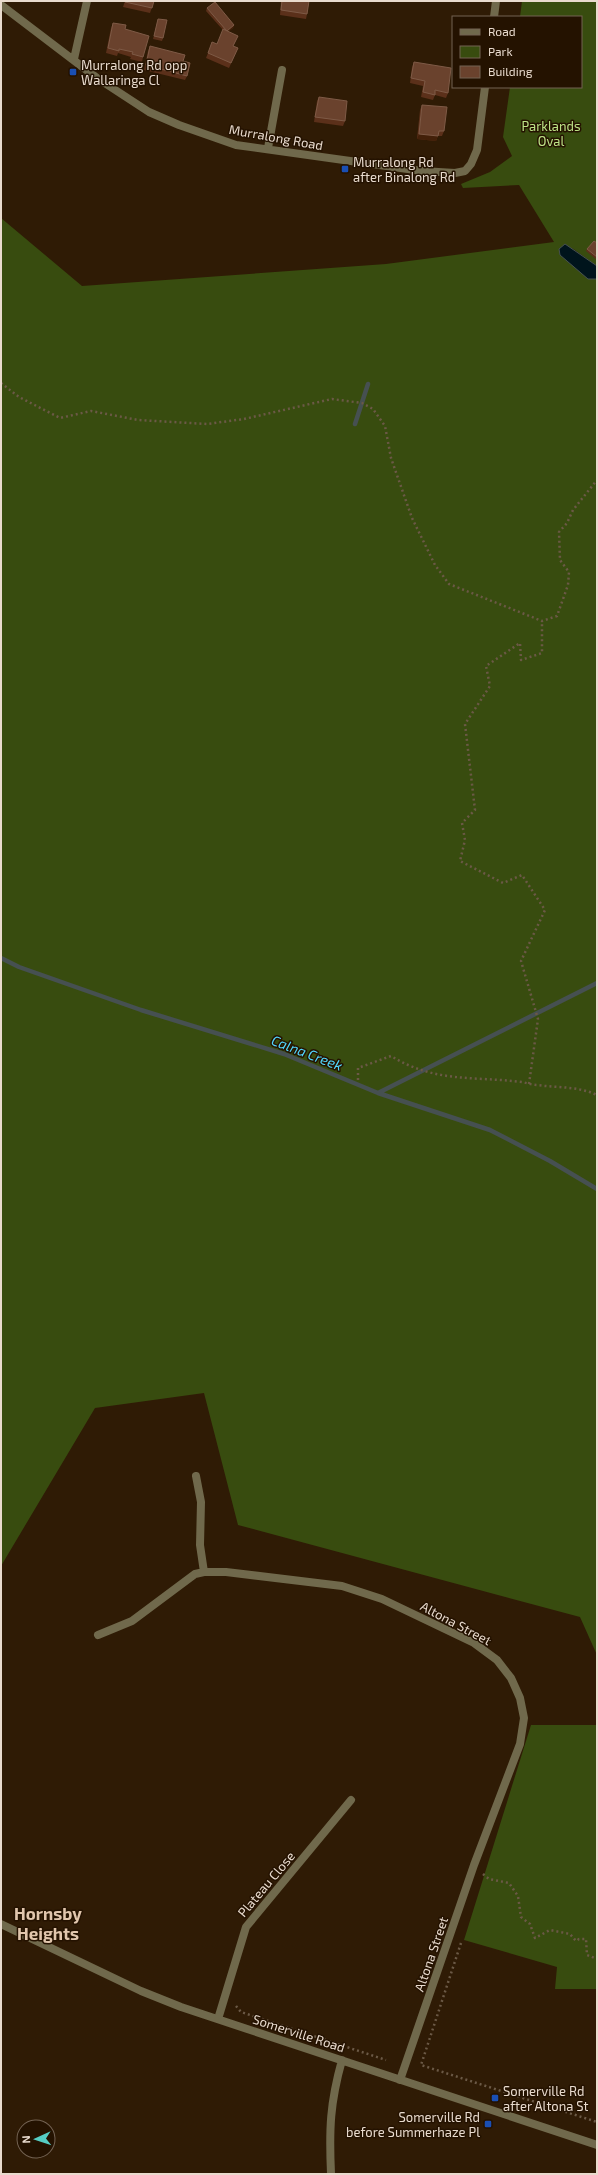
<svg xmlns="http://www.w3.org/2000/svg" width="598" height="2175" viewBox="0 0 598 2175" font-family="'Exo 2',sans-serif">
	<rect width="100%" height="100%" fill="#2f1b05"/>
	<path fill="#384c0f" d="M522,1H597V266L572,248L597,278V1655L580,1617L238,1525L204,1393L95,1408L1,1566V218L82,286L386,264L554,242L519,185L463,188L461,184L490,172L512,156L503,137L510,87H581V17H520Z
		M531,1725H597V1989H555L557,1967L464,1940Z"/>
	<path fill="#00141c" stroke="#465051" d="M565,244L597,266V279H588L560,255L559,249Z"/>
	<g fill="none" stroke-linecap="round" stroke-linejoin="round">
		<path stroke="#465051" stroke-width="4.5" d="M355,424L368,384
			M1,958L19,967L141,1010L284,1054L378,1093L490,1130L550,1161L597,1189
			M378,1093L597,983"/>
		<path stroke="#6b5946" stroke-width="2.5" stroke-dasharray="2 3" stroke-linecap="butt" d="M1,383L19,397L60,418L91,411L138,420L207,424L244,419L332,399L362,403L373,409L385,426L391,458L412,518L435,565L449,584L542,621L557,616L568,585L569,572L560,560L559,532L567,523L573,510L597,480
			M358,1080V1068L391,1056C435,1083 473,1076 522,1082C527,1083 532,1085 537,1085C558,1088 578,1086 597,1095
			M529,1084L538,1019L521,961L545,910L522,875L503,883L460,861L465,840L462,823L475,810L465,724L490,686L486,666L520,643L521,660L542,653V621
			M483,1874L489,1879L509,1883L518,1896L521,1917L530,1924L535,1938L550,1930L570,1934L576,1941L579,1939H586L587,1955L597,1959
			M461,1943L421,2065L597,2122
			M236,2006L241,2012L386,2060"/>
		<path stroke="#70694c" stroke-width="8" d="M1,5L97,78L149,112L179,125L236,145L422,171L455,173L465,171L471,164L477,150L485,87
			M494,17L496,1
			M74,59L87,1
			M268,148L282,70
			M196,1476L201,1502L200,1545L204,1572
			M98,1635L132,1621L195,1574L204,1572H226L342,1586L382,1599L474,1643L497,1660L511,1678L520,1698L524,1718L520,1744L474,1865L400,2080
			M1,1924L141,1991L181,2007L597,2145
			M218,2019L246,1927L351,1800
			M331,2174C329,2129 330,2103 342,2060"/>
	</g>
	<path fill="#5b301a" d="M125,1H154L150,13L123,7Z
		M281,1H309L307,14L306,19L280,15Z
		M207,8L234,25L233,28L228,32L238,36L233,46L238,48L229,68L206,58L208,53L217,44L223,30L206,11Z
		M158,19L163,38L162,41L153,39Z
		M113,23L125,29L143,57L142,62L130,59L131,57L118,53L117,56L106,53L111,28Z
		M150,46L183,61L187,76L185,80L144,70L148,51Z
		M414,62L448,93L446,98L435,95L433,100L421,97L423,86L410,83L412,67Z
		M319,97L345,121L343,126L314,122L317,101Z
		M422,105L444,131L442,136H438L436,141L417,139L420,110Z
		M597,243V260L586,251L587,249Z"/>
	<path fill="#432009" d="M234,25L233,28L226,34V31Z
		M419,134L438,136L436,141L417,139Z"/>
	<path fill="#6a422d" stroke="#7e5a46" d="M125,1H154L152,8L125,2Z
		M282,1H309L307,14L281,10Z
		M215,2L234,25L227,31L226,30L207,8Z
		M158,19L167,20L163,38L154,36Z
		M113,23L126,25L125,29L149,36L143,57L132,54L133,52L119,49V51L108,48Z
		M223,29L238,36L233,46L238,48L231,63L208,53L212,42L217,44Z
		M150,46L185,55L183,61L190,63L187,76L146,65Z
		M414,62L451,68L448,93L435,90V95L423,92L425,81L411,78Z
		M319,97L347,101L345,121L315,117Z
		M422,105L447,107L444,131H439L438,136L419,134Z
		M594,241L597,243V257L587,249Z"/>
	<g fill="#1a4fb4" stroke="#241200" stroke-width="1.5">
		<rect x="69" y="68" width="8" height="8" rx="2"/>
		<rect x="341" y="165" width="8" height="8" rx="2"/>
		<rect x="491" y="2094" width="8" height="8" rx="2"/>
		<rect x="484" y="2120" width="8" height="8" rx="2"/>
	</g>
	<g text-anchor="middle" stroke-width="3" stroke-linejoin="round" paint-order="stroke">
		<g font-size="13" fill="#e9dbce" stroke="#241200" text-anchor="start">
			<text x="81" y="70">Murralong Rd opp<tspan x="81" dy="15">Wallaringa Cl</tspan></text>
			<text x="353" y="167">Murralong Rd<tspan x="353" dy="15">after Binalong Rd</tspan></text>
			<text x="503" y="2096">Somerville Rd<tspan x="503" dy="15">after Altona St</tspan></text>
			<text x="480" y="2122" text-anchor="end">Somerville Rd<tspan x="480" dy="15">before Summerhaze Pl</tspan></text>
		</g>
		<g font-size="13" fill="#bee387" stroke="#241200">
			<text x="551" y="131">Parklands<tspan x="551" dy="15">Oval</tspan></text>
		</g>
		<g font-size="13" fill="#e9dbce" stroke="#241200">
			<text transform="translate(276 137) rotate(10)" y="5">Murralong Road</text>
			<text transform="translate(456 1623) rotate(28)" y="5">Altona Street</text>
			<text transform="translate(266 1884) rotate(-50)" y="5">Plateau Close</text>
			<text transform="translate(431 1954) rotate(-71)" y="5">Altona Street</text>
			<text transform="translate(299 2033) rotate(18)" y="5">Somerville Road</text>
		</g>
		<g font-size="14" font-style="italic" fill="#52d7fd" stroke="#241200">
			<text transform="translate(307 1053) rotate(21)" y="5">Calna Creek</text>
		</g>
		<g font-size="17" font-weight="bold" fill="#e1c6ad" stroke="#241200">
			<text x="48" y="1920">Hornsby<tspan x="48" dy="20">Heights</tspan></text>
		</g>
	</g>
	<rect width="598" height="2175" fill="none" stroke="#e9dbce" stroke-width="4"/>
	<rect x="452" y="16" width="130" height="72" fill="#241200" stroke="#736252"/>
	<rect x="460" y="29" width="20" height="6" fill="#70694c" stroke="#736252"/>
	<text x="488" y="36" font-size="12" fill="#e9dbce">Road</text>
	<rect x="460" y="46" width="20" height="12" fill="#384c0f" stroke="#736252"/>
	<text x="488" y="56" font-size="12" fill="#e9dbce">Park</text>
	<rect x="460" y="66" width="20" height="12" fill="#6a422d" stroke="#736252"/>
	<text x="488" y="76" font-size="12" fill="#e9dbce">Building</text>
	<g transform="translate(36 2139) rotate(267)"><circle r="19" fill="#241200" stroke="#736252"/>
	<path d="M0-3L7 15L0 10L-7 15Z" fill="#56cec4"/>
	<text y="-6" font-size="11" font-weight="bold" text-anchor="middle" fill="#e9dbce">N</text>
	</g>
</svg>
